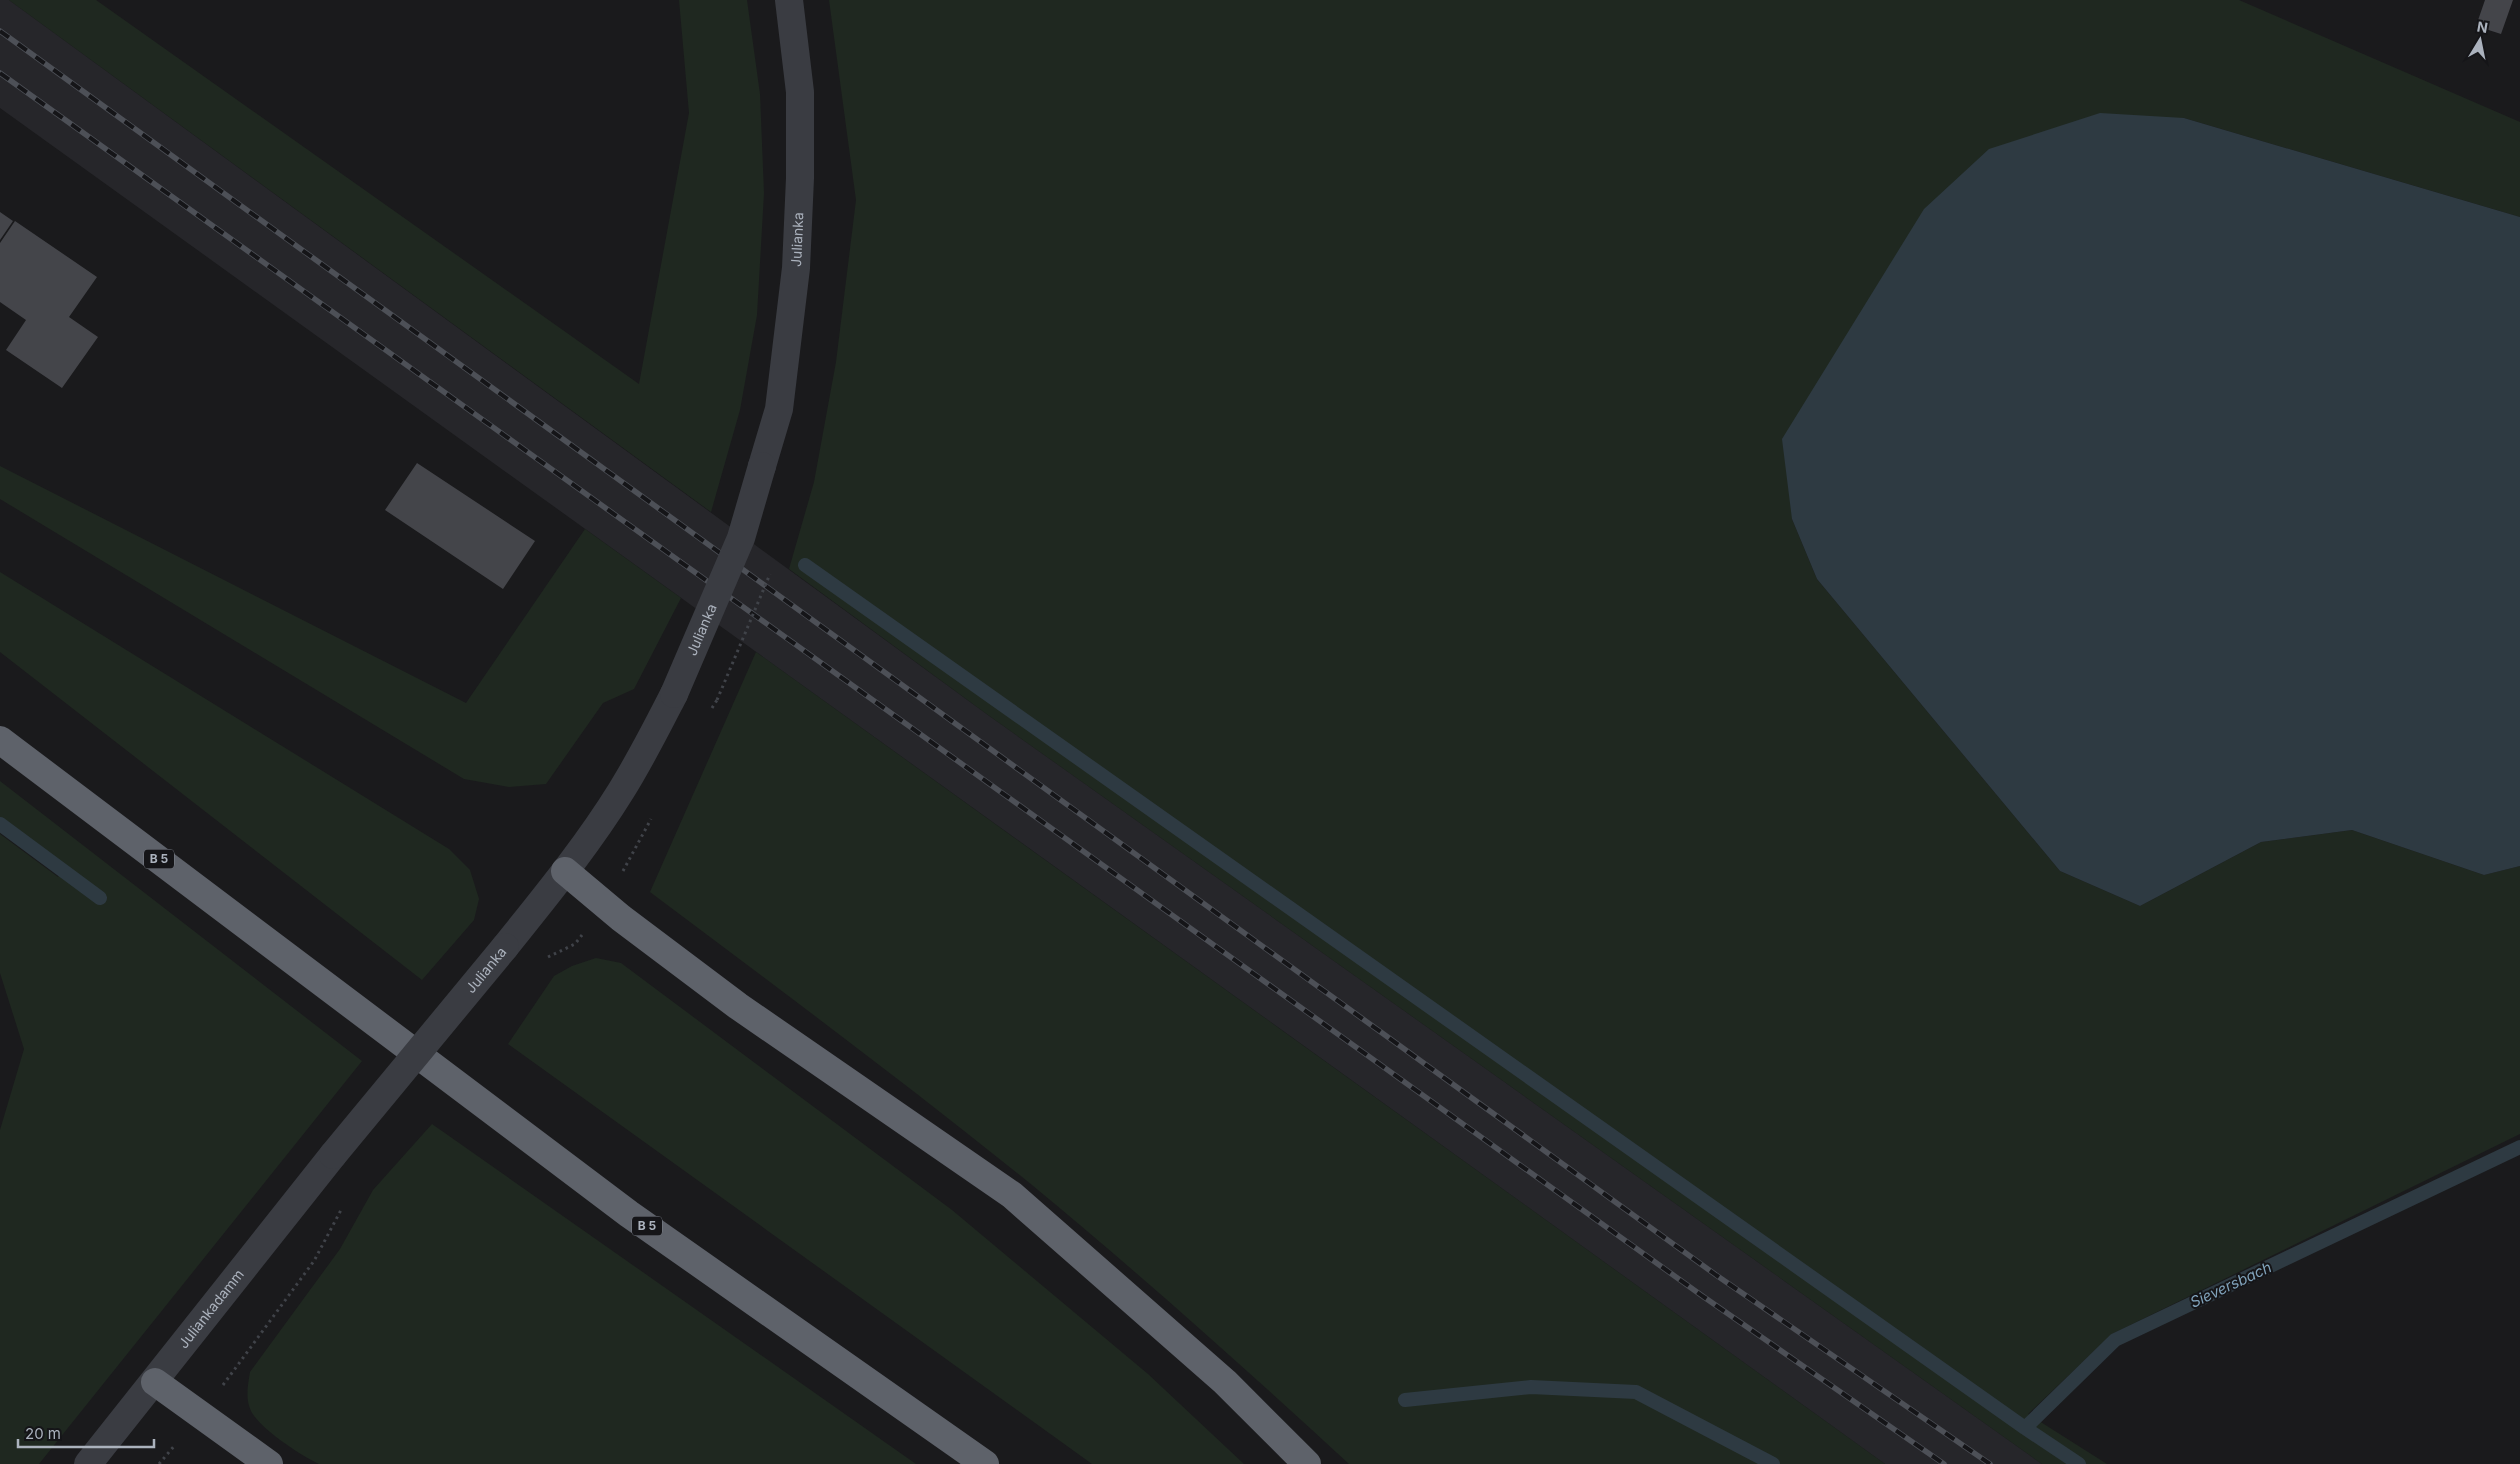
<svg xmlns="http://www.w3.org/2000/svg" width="2520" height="1464" viewBox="0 0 2520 1464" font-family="Inter,sans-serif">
	<rect width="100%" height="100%" fill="#1a1a1c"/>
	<path fill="#26262a" d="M0,0H9L988,715L2042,1464H1885L0,108Z"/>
	<path fill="#1f2820" d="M9,0H96L639,384L689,113L679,0H747L760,94L764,193L757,315L740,410L711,512Z
		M829,0H2239L2520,122V217L2184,118L1792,519L1817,579L2060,871L2140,906L2261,842L2352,830L2484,875L2520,866V1134L2112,1334L2028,1414L2107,1464H2042L988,715L789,569L814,482L836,362L856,200Z
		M0,466L466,703L585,529L681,598L634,689L603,703L546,784L509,787L464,779L0,499Z
		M0,572L449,849L470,870L479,899L474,920L422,980L0,652Z
		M756,652L1885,1464H1349C1246,1369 1141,1275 1032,1185C907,1084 778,988 650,892Z
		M0,781L362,1061L39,1464H0V1130L24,1049L0,973V834L58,877L65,868L0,819Z
		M596,958L621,963L952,1210L1148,1374L1244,1464H1092L508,1044L554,976L572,966Z
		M432,1124L916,1464H319C300,1455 260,1429 251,1411C245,1399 248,1384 250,1372L340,1249L373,1190Z"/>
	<path fill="#2e3a42" d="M2100,113L2184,118L2520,217V866L2484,875L2352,830L2261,842L2140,906L2060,871L1817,579L1792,519L1782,439L1924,209L1989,149Z"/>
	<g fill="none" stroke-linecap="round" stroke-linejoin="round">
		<path stroke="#2e3a42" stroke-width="14" d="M805,565L2025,1428L2079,1464
			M0,824L100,898
			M1405,1400L1531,1387L1636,1392L1773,1464
			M2025,1428L2115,1340L2520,1147"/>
	</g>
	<path fill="#44454a" d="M2485,0H2513L2501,34L2476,26Z
		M0,212L13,221L0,240Z
		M15,221L97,277L69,317L98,337L62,388L6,350L26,320L0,302V243Z
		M417,463L535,541L503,589L385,510Z"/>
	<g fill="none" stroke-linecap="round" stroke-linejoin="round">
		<path stroke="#404349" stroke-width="3" stroke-dasharray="2.5 4" stroke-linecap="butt" d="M712,708L717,700
			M623,871L651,819
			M548,957L575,944L582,935
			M223,1385L314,1261L341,1210
			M159,1464L175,1445"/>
		<g stroke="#3a3c42" stroke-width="28">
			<path id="s1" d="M762,466L779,409L796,268L800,178V92L789,0"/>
			<path d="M505,947C545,897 587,846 621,791C641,759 657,727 674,694"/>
			<path id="s2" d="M88,1464L333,1155"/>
		</g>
		<path stroke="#5e626a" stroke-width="28" d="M0,740L629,1214L985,1464
			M565,871L621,918L738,1006L1012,1195L1225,1382L1307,1464
			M155,1382L269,1464"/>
		<g stroke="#4d5057" stroke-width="5.5">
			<path id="rail" d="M0,31L1716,1275L1990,1464
				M0,73L1701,1295L1944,1464"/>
		</g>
		<use href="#rail" stroke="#151518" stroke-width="4" stroke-dasharray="11" stroke-linecap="butt"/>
		<path stroke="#404349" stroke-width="3" stroke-dasharray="2.5 4" stroke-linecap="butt" d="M717,700L770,574"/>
		<g stroke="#3a3c42" stroke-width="28">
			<path id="s3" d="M674,694L741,538L762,466"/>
			<path id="s4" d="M333,1155L505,947"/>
		</g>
	</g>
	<g text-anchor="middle" stroke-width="4" stroke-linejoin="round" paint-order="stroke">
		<g fill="#151518" stroke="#7e838c" stroke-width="1">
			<rect x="144" y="849.5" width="30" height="19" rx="4"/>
			<rect x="632" y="1216.5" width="30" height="19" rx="4"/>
		</g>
		<g font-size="12" font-weight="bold" fill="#abb2bd">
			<text x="159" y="863">B 5</text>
			<text x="647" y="1230">B 5</text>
		</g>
		<g font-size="14" fill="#abb2bd" stroke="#151518">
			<text dy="5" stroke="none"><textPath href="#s1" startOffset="230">Julianka</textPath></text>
			<text dy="5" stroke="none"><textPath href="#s3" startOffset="70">Julianka</textPath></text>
			<text dy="5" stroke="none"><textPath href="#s4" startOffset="240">Julianka</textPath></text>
			<text dy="5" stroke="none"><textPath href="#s2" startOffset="198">Juliankadamm</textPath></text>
		</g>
		<g font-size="15" font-style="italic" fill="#80a2ba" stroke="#151518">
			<text transform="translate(2231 1285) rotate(-25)" y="5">Sieversbach</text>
		</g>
	</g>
	<g transform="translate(2480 40) rotate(10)" stroke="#151518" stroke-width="4" paint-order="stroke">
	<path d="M0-4L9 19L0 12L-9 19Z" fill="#abb2bd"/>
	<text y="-8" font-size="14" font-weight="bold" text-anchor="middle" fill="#abb2bd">N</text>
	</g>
	<path d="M18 1439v8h136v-8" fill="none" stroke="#abb2bd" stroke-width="2.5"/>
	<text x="25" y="1439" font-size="15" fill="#abb2bd" stroke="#151518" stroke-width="4" paint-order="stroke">20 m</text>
</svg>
